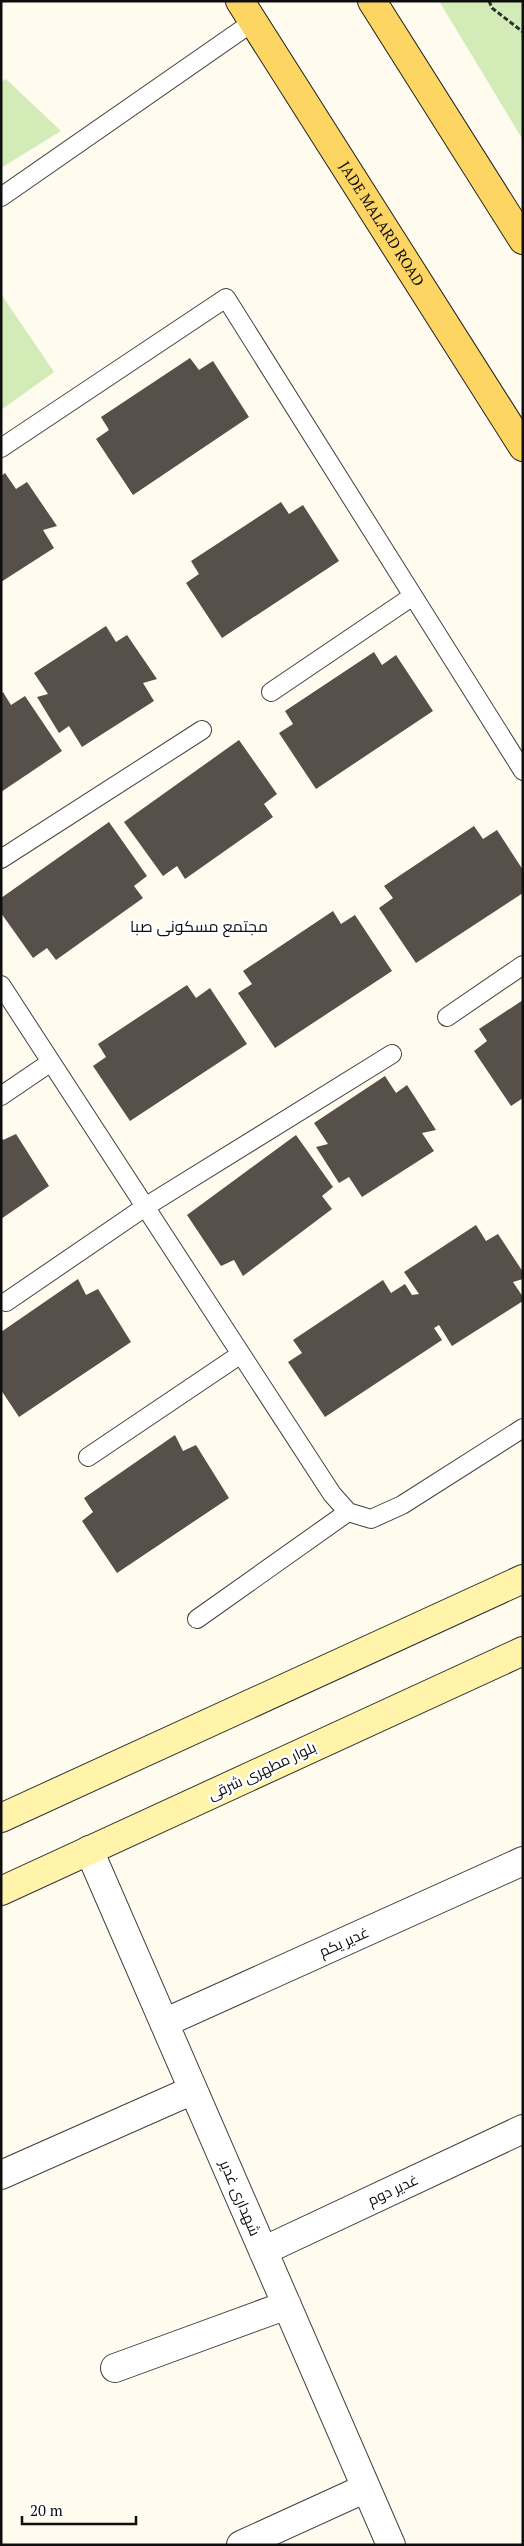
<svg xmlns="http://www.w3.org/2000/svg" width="524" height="2546" viewBox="0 0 524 2546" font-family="'PT Serif',Cairo,serif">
	<rect width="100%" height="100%" fill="#fffcef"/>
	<path fill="#d3ebb7" d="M439,1H523V140Z
		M6,79L61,131L1,168V82Z
		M1,294L54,372L1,410Z"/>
	<path fill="#574f4a" d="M190,358L199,370L213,361L249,417L133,495L96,439L109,430L101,417Z
		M5,473L16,489L27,482L57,526L43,530L54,548L1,582V476Z
		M281,502L289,514L303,505L339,561L222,638L186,583L199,574L191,561Z
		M106,626L116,642L127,635L157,679L143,683L154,701L82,747L69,726L59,733L37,697L48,694L34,673Z
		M374,652L382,665L396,655L433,711L316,789L279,733L293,724L285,711Z
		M3,692L11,705L25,696L62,751L1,792V693Z
		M239,740L277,794L264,804L273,817L185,879L177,866L163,876L124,822Z
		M109,822L147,876L134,886L143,898L56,960L47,948L33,958L1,913V898Z
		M474,826L483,839L497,830L523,870V893L416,963L379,908L393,898L384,886Z
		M333,911L341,924L355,915L392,971L275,1048L238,993L252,984L243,971Z
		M187,985L196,998L210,988L247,1044L130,1121L93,1066L106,1057L98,1044Z
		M523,1000V1098L511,1106L474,1051L487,1041L479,1029Z
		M385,1076L396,1093L407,1085L436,1130L422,1133L434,1151L362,1197L349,1177L339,1183L316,1147L328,1144L314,1123Z
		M16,1134L49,1186L1,1219V1136L3,1140Z
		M296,1135L333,1187L322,1196L332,1209L243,1276L234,1260L221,1266L187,1215Z
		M476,1225L486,1241L498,1234L523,1272V1279L513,1282L523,1297V1301L452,1346L439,1325L434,1328L442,1340L325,1417L288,1362L302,1353L293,1340L383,1280L391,1293L405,1284L412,1295L419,1294L404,1272Z
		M78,1279L86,1295L98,1289L131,1342L19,1417L1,1390V1332Z
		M175,1435L183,1451L196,1445L229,1498L117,1573L82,1521L93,1512L84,1498Z"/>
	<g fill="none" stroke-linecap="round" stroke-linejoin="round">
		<g stroke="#414141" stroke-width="20">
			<path id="lane" d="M1,197L253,22
				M1,448L226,298L523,771
				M271,692L413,596
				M1,859L202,730
				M1,985L332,1494L348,1512L371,1519L402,1505L523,1428
				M447,1017L523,965
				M1,1096L51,1062
				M6,1302L145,1207L392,1054
				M88,1457L241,1354
				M197,1619L348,1512"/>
		</g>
		<g stroke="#414141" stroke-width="30">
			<path id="street" d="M89,1850L391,2545
				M164,2023L523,1861
				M1,2175L193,2090
				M263,2251L523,2129
				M115,2368L287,2305
				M241,2545L366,2488"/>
		</g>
		<g stroke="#303030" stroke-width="30">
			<path id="secondary" d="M1,1818L523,1579
				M1,1891L523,1651"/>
		</g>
		<g stroke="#1f1f1f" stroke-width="30">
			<g id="primary">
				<path id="s1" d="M240,1L523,447"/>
				<path d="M372,1L523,240"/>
			</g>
		</g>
		<path stroke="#303030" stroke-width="3" stroke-dasharray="5 2.5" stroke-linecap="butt" d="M489,1L492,8L523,32"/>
		<use href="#lane" stroke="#fff" stroke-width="18"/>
		<use href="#street" stroke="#fff" stroke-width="28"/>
		<use href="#secondary" stroke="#fff4aa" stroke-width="28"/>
		<use href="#primary" stroke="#fdd562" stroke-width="28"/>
	</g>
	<g text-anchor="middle" stroke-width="5" stroke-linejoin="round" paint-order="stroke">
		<g font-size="15" fill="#0e0e0e" stroke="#fff">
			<text dy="5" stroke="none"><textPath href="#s1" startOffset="264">JADE MALARD ROAD</textPath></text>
			<text transform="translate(262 1771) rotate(-25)" y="5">بلوار مطهری شرقی</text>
			<text transform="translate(344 1942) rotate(-24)" y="5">غدیر یکم</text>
			<text transform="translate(393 2190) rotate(-25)" y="5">غدیر دوم</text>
			<text transform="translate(240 2198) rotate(67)" y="5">شهداری غدیر</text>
		</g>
		<g font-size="16" fill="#0e0e0e" stroke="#fff">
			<text x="199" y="932">مجتمع مسکونی صبا</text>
		</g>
	</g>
	<rect width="524" height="2546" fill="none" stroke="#0e0e0e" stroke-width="5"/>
	<path d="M22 2516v8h114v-8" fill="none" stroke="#0e0e0e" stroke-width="2.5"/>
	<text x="30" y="2516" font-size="15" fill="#0e0e0e" stroke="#ffffff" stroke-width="4" paint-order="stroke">20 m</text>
</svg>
